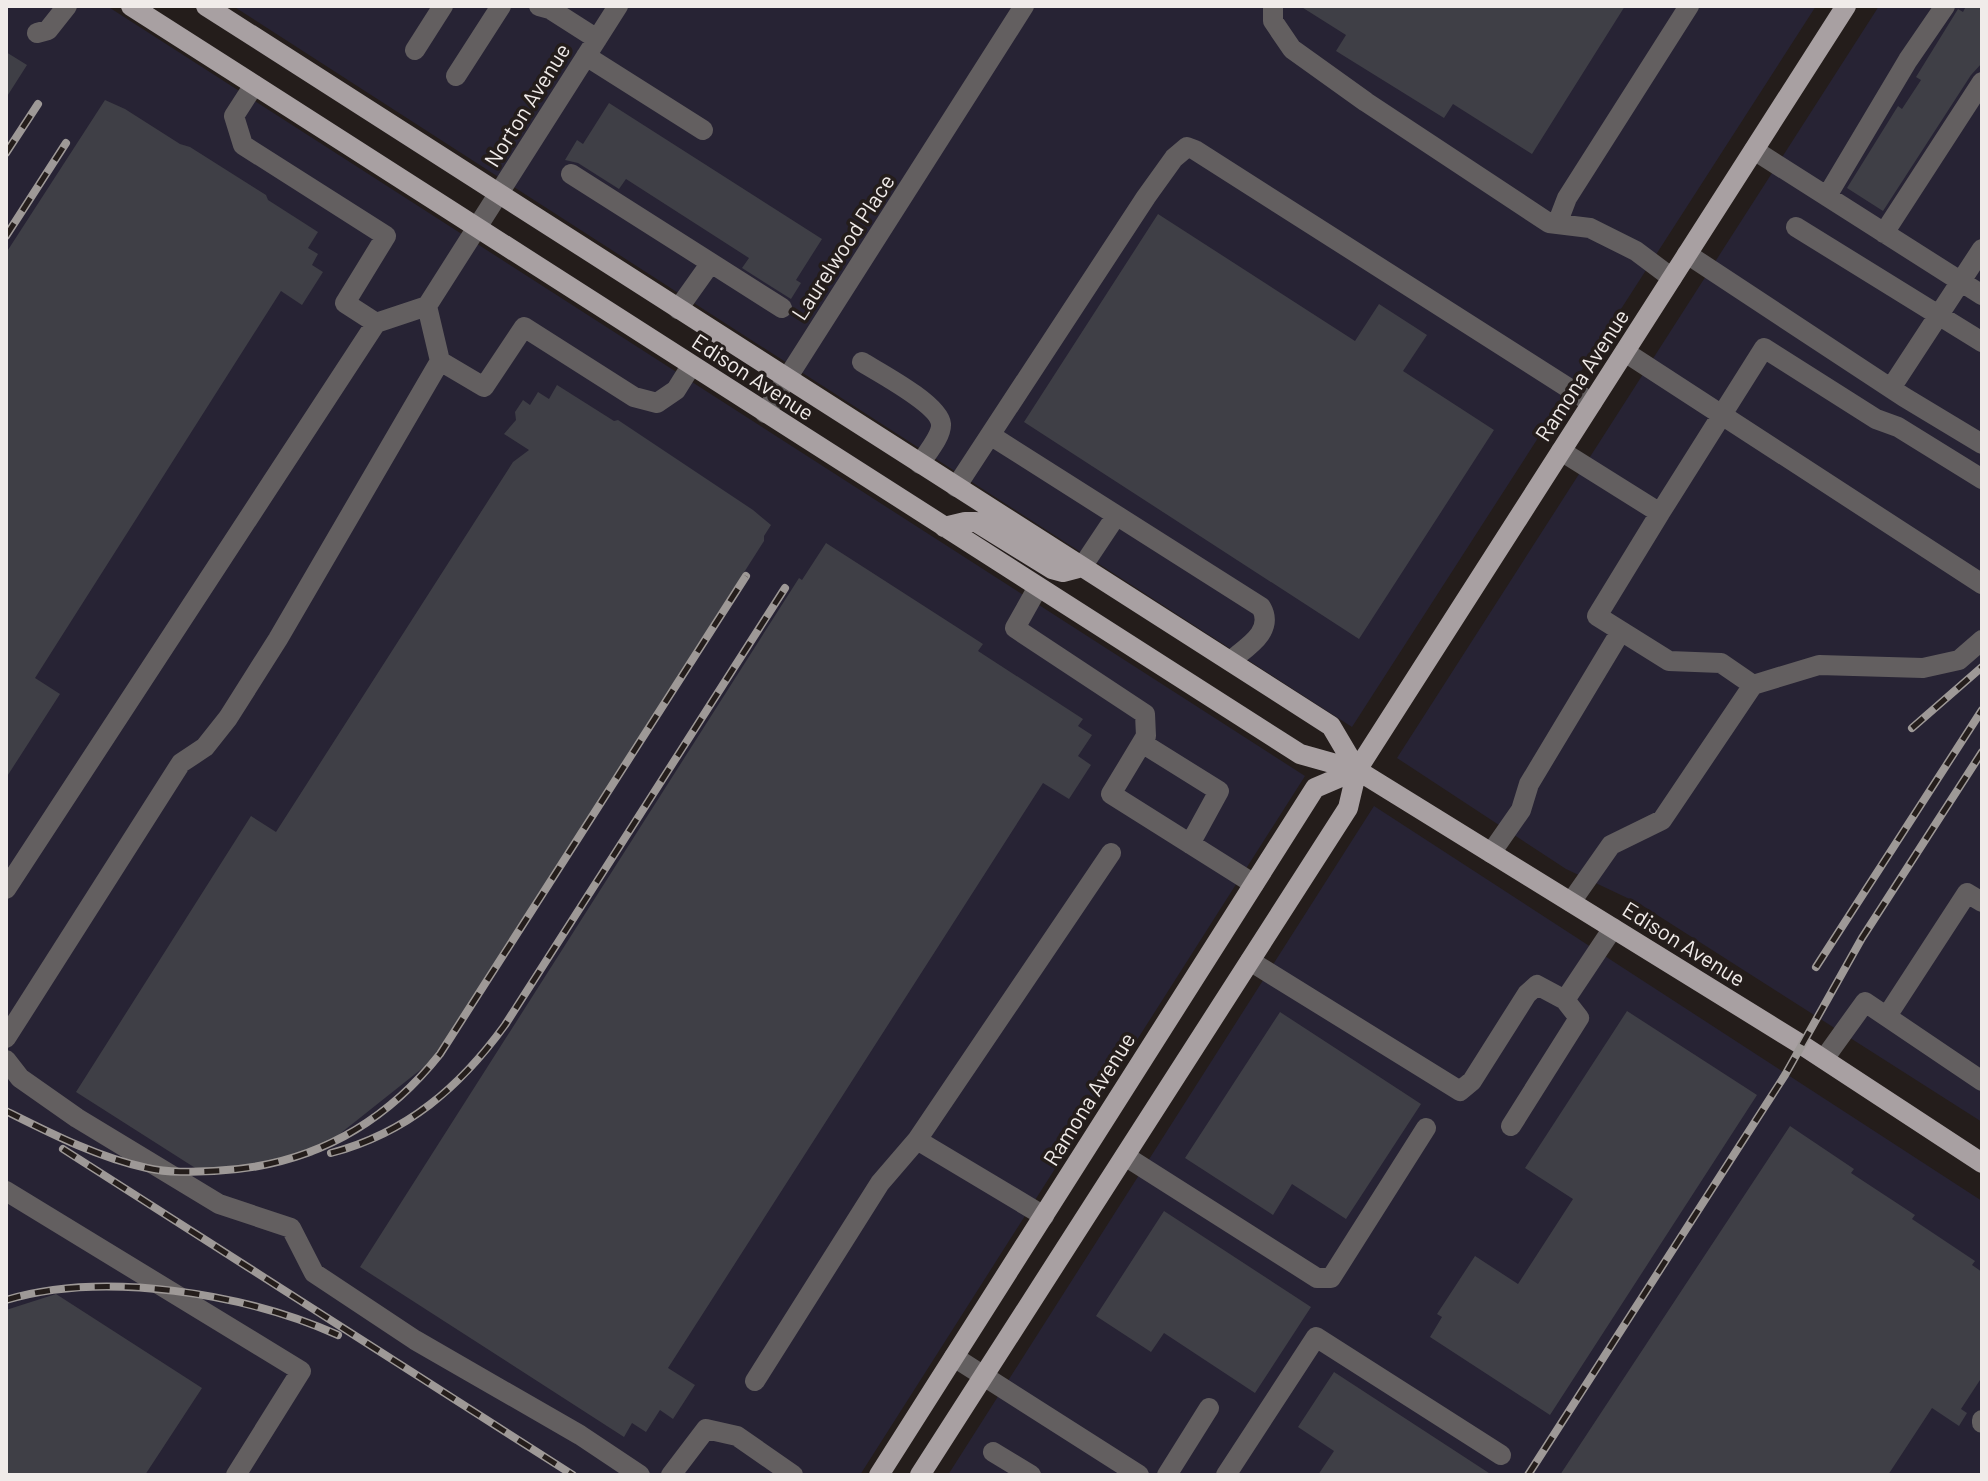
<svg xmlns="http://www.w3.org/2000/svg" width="1988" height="1481" viewBox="0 0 1988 1481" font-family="Barlow,sans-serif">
	<rect width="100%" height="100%" fill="#241d1b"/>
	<path fill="#272334" d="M6,6H107L1305,776L860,1475H6Z
		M233,6H1816L1352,727Z
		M1879,6H1982V1122L1640,904L1566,869L1397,758Z
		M1374,806L1982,1201V1475H948Z"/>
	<path fill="#3f3f46" d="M1300,6H1625L1532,154L1453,104L1444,118L1336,51L1346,35Z
		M1966,6H1982V63L1971,75L1883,211L1847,188L1898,106L1902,109L1921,80L1916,77L1958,9L1963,12Z
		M6,52L27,65L6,98Z
		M105,100L125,109L180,144L190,147L266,195L268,200L318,232L308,248L318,254L312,265L323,272L302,305L281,291L35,678L60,694L6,778V253Z
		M609,103L822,239L796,280L801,283L791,299L742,268L749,258L626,179L619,189L578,163L565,160L577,140L583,144Z
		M1158,214L1355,341L1379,304L1427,335L1403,371L1494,430L1359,639L1024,422Z
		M557,385L614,421L618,420L753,510L771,525L764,536V541L434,1059L312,1156L200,1171L76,1092L251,816L276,832L513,462L529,450L504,434L516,420L515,412L523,400L530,405L538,392L549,399Z
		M826,543L983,644L978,651L1083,719L1078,726L1092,735L1078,756L1091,765L1069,799L1043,783L668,1368L695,1385L673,1419L660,1410L646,1432L632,1423L624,1437L360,1267L799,578L802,580Z
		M1627,1011L1757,1095L1550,1415L1430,1337L1442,1317L1437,1314L1475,1256L1518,1284L1573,1199L1525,1168Z
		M1280,1012L1421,1104L1346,1219L1292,1184L1273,1215L1185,1158Z
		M1790,1126L1854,1169L1851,1173L1915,1215L1912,1219L1975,1261L1972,1265L1982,1272V1377L1961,1409L1967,1413L1959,1426L1932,1408L1888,1475H1560Z
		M1164,1211L1311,1307L1255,1393L1164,1333L1151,1352L1096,1316Z
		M56,1294L202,1388L145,1475H6V1310Z
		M1334,1372L1492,1475H1318L1334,1451L1298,1427Z"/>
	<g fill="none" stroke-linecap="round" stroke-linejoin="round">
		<path stroke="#635f60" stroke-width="20" d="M539,6L550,9L597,39
			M1273,6V21L1292,49L1366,102L1549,223L1590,228L1636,251L1672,278
			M37,33L48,30L67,6
			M415,50L443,6
			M586,56L703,130
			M456,76L501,6
			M254,85L234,116L243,145L386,236L345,303L376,323L427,306L618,6
			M1754,150L1982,295
			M571,174L782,308
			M1827,196L1908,60L1945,6
			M1557,224L1567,198L1689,6
			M1796,227L1982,342
			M1884,233L1982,82
			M1687,254L1904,397L1982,444
			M427,306L440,361L484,387L524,327L634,397L657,403L676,390L691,366
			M678,309L710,264
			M1625,352L1982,584
			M862,362C878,372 939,404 941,424C942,436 926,454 920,464
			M1891,388L1982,249
			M765,413L1024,6
			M990,435L1261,607C1275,631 1247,647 1230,661
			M1561,451L1660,513L1597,616L1669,661L1721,663L1753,685
			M956,487L1146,197L1174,158L1187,147L1195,150L1592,403
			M1660,513L1764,348L1876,419L1898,427L1982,479
			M1082,567L1116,516
			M1038,587L1015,628L1145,714L1146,736L1111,794L1254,884
			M1142,743L1219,791L1190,844
			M1491,853L1521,810L1529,784L1621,631
			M6,889L376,323
			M1571,902L1611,845L1662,820L1753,685L1819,665L1923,668L1959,660L1982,640
			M1250,961L1460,1091L1472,1081L1527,994L1537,985L1565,1000
			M1887,1016L1967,893L1982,902
			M6,1038L181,763L205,747L228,718L278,639L440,361
			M1824,1059L1865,1002L1982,1081
			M6,1060L20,1078L77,1118L219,1204L291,1228L314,1273L415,1340L580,1435L640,1475
			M1511,1126L1579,1018L1565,1000L1613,928
			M917,1140L1044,1216
			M1125,1156L1317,1278H1331L1426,1128
			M6,1191L301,1371L236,1475
			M954,1357L1139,1475
			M755,1381L880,1183L917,1140L1111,853
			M1982,1420V1423
			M993,1452L1031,1475
			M671,1475L706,1429L737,1436L793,1475
			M1167,1475L1209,1408
			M1226,1475L1316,1337L1501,1455"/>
		<path stroke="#a8a0a2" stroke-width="20" d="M131,6L1300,754L1357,770L1802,1045L1982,1163
			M206,6L1331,726L1357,770
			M944,527L965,522H976L1052,569L1063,572L1082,567
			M879,1475L1315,788L1357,770
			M920,1475L1348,808L1357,770L1846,6"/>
		<g stroke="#9e9997" stroke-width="8">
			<path id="rail" d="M6,153L38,104
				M6,236L66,143
				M1912,728L1982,667
				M1816,967L1982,710
				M6,1111C52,1134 97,1157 147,1168C169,1173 192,1172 214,1171C306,1167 382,1127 440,1054L746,576
				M63,1149L573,1475
				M331,1153C407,1133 460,1087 505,1025L785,588
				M6,1300C104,1270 246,1294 338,1335
				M1528,1475L1785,1075L1862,938L1982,752"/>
		</g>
		<use href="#rail" stroke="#241d1b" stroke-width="5" stroke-dasharray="15" stroke-linecap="butt"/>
	</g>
	<g text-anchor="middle" stroke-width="7" stroke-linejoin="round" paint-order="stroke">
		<g font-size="22" fill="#f0ebe9" stroke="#241d1b">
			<text transform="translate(527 105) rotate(-58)" y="8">Norton Avenue</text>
			<text transform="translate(843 247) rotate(-57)" y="8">Laurelwood Place</text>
			<text transform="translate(1582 375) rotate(-57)" y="8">Ramona Avenue</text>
			<text transform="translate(753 377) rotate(33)" y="8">Edison Avenue</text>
			<text transform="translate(1684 944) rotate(32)" y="8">Edison Avenue</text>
			<text transform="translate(1089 1099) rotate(-58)" y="8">Ramona Avenue</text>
		</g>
	</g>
	<rect width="1988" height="1481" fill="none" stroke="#f0ebe9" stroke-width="16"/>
</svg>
